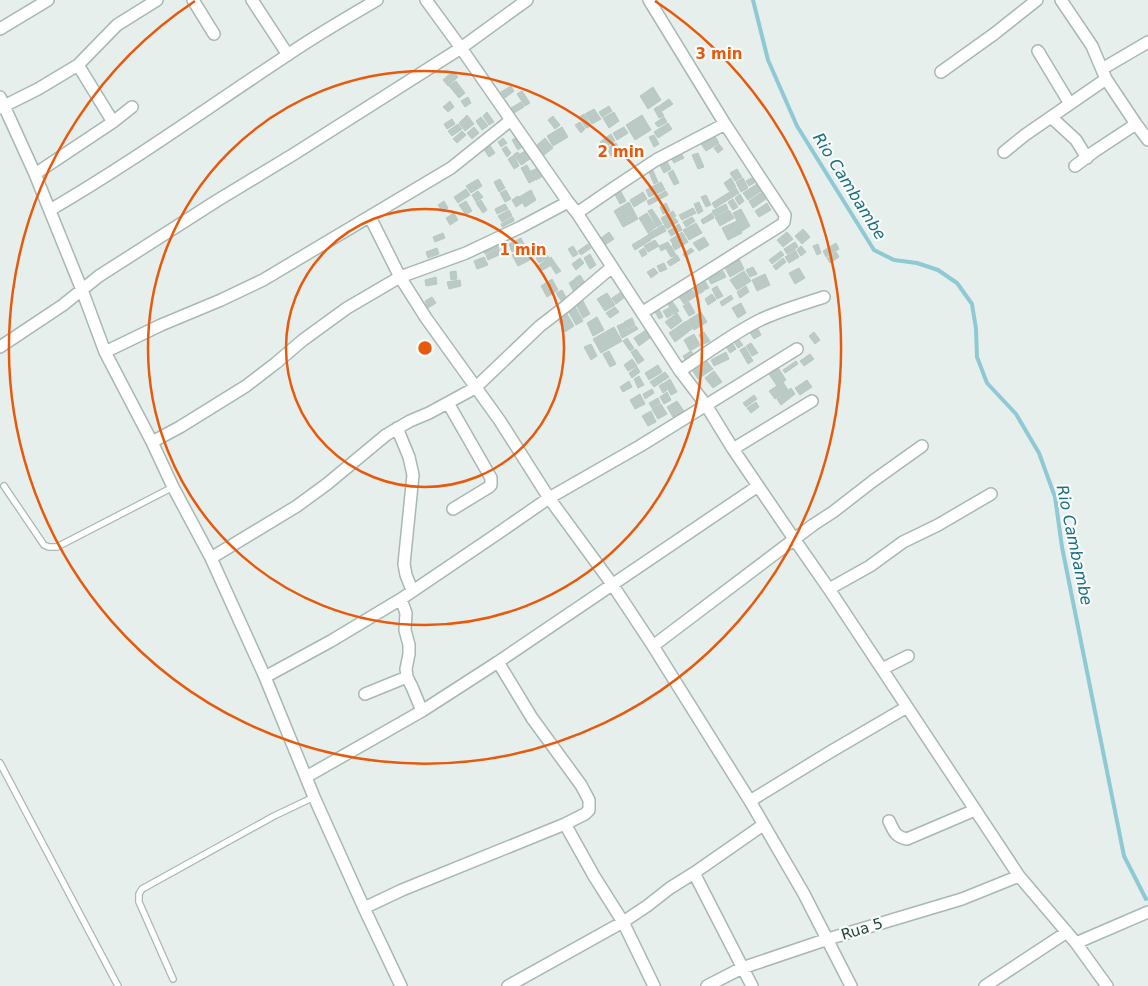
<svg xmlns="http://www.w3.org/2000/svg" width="1148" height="986" viewBox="0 0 1148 986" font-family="'DejaVu Sans',sans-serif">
	<rect width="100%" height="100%" fill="#e6efeb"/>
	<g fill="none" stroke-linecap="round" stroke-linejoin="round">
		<path stroke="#8ec9d4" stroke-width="4" d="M753,0L768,60L797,126L874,250L894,260L917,263L938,270L957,283L972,304L976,329L977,357L987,383L1016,414L1039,453L1055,497L1062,547L1124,856L1146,899"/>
	</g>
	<path fill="#bbcac4" stroke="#b8c9c2" d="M453,71L458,77L448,86L443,80Z
		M456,81L465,93L459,98L449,86Z
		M511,86L514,91L505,98L501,92Z
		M653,87L661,100L648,109L640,96Z
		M522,91L530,103L525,106L517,94Z
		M468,97L471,103L465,107L461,101Z
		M669,99L673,104L662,111L659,106Z
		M450,101L454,107L448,112L443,107Z
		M521,102L524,107L514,113L511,108Z
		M609,106L612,111L602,117L599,112Z
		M658,106L664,116L659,118L654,109Z
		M594,109L601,119L592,124L585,114Z
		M487,112L494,122L489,125L483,116Z
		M614,112L619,121L609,128L603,118Z
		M584,114L591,126L586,128L579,117Z
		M467,115L474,124L465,131L459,123Z
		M642,115L651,130L635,140L626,125Z
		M553,116L560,125L555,129L548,120Z
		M481,117L488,126L482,130L476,121Z
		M664,117L667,122L658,127L655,123Z
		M452,119L455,124L447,129L444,124Z
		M580,122L585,129L581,133L575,125Z
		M668,123L672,129L658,138L654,132Z
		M458,124L462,129L452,136L448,131Z
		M474,127L479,133L472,139L467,133Z
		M562,127L568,137L553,146L547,136Z
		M624,127L628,133L617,140L613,133Z
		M462,131L466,135L457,143L453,139Z
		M713,133L719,143L706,151L699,141Z
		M611,134L615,141L604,148L600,142Z
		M654,135L659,144L654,147L649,137Z
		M517,137L523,146L518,150L512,140Z
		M503,138L507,143L501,147L498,142Z
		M545,138L553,148L544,155L537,145Z
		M616,143L620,151L611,156L607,148Z
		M489,144L495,153L489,157L483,148Z
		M719,144L723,149L718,153L714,148Z
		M506,146L511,153L507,157L502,149Z
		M525,151L530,159L525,162L520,154Z
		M518,152L525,163L521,165L514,154Z
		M681,153L684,158L674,163L671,158Z
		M698,153L704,167L698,169L692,155Z
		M514,155L519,166L514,169L508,159Z
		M665,158L671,169L664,173L658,162Z
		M527,165L535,180L529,183L521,168Z
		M651,166L658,182L654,184L647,168Z
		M538,168L543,176L536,180L531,171Z
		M737,169L742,177L735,181L730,173Z
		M673,170L679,183L674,185L668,173Z
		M757,175L759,180L749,186L746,181Z
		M731,178L736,187L729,191L724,183Z
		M743,178L748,188L741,192L736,182Z
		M478,179L482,186L471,193L466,186Z
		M500,179L505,188L499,192L494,182Z
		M661,182L665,190L649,197L646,190Z
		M757,184L761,191L748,200L743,193Z
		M619,188L626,201L620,204L613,191Z
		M736,188L739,193L715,208L712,203Z
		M466,189L470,195L458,203L454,197Z
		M506,190L511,199L505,202L500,193Z
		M531,190L536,200L525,207L519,197Z
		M478,191L483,197L476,202L472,195Z
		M666,191L668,195L649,205L647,201Z
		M643,192L647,199L634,207L630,200Z
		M762,192L766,199L753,208L749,201Z
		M740,194L744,201L739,205L735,198Z
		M706,195L711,205L706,207L701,197Z
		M518,196L522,203L516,207L512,200Z
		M733,199L738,207L733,210L728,202Z
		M481,200L487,210L483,213L476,203Z
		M444,201L448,208L443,212L438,205Z
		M466,201L472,211L466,215L459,205Z
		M629,202L638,219L623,227L614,211Z
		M699,202L703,211L698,214L694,204Z
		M666,203L670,211L663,214L660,207Z
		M767,203L771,210L759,217L755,211Z
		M505,204L508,209L497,214L495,209Z
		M726,204L728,209L715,216L712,211Z
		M693,208L696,213L682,220L679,215Z
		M652,209L662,224L657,227L648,211Z
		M741,209L750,226L742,231L733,213Z
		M509,210L512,216L502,222L498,216Z
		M729,210L734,218L720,226L715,217Z
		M673,211L676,216L664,224L661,218Z
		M454,213L458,220L450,225L446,218Z
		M647,213L656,227L648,233L639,218Z
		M712,213L714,218L703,224L701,220Z
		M513,217L514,221L502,227L501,224Z
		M692,217L695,221L686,227L683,222Z
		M675,218L678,222L667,229L664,225Z
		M737,221L742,233L728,240L722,228Z
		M696,223L702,233L689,240L683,230Z
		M679,224L682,230L671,236L668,231Z
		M663,225L666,231L651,239L648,234Z
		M803,229L810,237L802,244L795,236Z
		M609,232L614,239L605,245L601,238Z
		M682,232L685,236L673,244L670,240Z
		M787,232L793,239L783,247L777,240Z
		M443,233L445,238L435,242L433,237Z
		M648,235L651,240L635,250L632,245Z
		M503,237L509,250L503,253L497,239Z
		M685,237L688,242L675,250L672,245Z
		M704,237L709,245L699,251L693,243Z
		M521,238L525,246L512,252L509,244Z
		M495,240L499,248L485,254L482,247Z
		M655,240L659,246L648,252L644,246Z
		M668,242L670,246L661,251L659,246Z
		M795,242L798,247L787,254L784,249Z
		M836,243L839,249L826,257L823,251Z
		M588,244L591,248L581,255L578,251Z
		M818,244L821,253L817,255L813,246Z
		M573,246L578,254L573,257L568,249Z
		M671,246L676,255L671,257L666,249Z
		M801,246L806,252L801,256L797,250Z
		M437,248L439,254L428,258L426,252Z
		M525,248L530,260L518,266L512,255Z
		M644,248L647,254L642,257L639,251Z
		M691,248L694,251L685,257L683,254Z
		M499,249L501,254L488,260L486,255Z
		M795,250L799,257L789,263L785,257Z
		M781,251L784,255L772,264L769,260Z
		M836,252L839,257L830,263L827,258Z
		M546,253L549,258L539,263L536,258Z
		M590,254L596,265L590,269L584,258Z
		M677,255L680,260L670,266L667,262Z
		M484,257L488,265L477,269L474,261Z
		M551,257L555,263L541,271L538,266Z
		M580,258L584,263L576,270L572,264Z
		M783,258L786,262L776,270L773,266Z
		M739,259L744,269L730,277L724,266Z
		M555,263L561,271L556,274L551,266Z
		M664,263L667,269L660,272L657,266Z
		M753,267L757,274L750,277L746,270Z
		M654,268L658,273L651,278L647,272Z
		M799,268L805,278L795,284L789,273Z
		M456,271L457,279L451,280L450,272Z
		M723,271L726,277L711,284L708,278Z
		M744,271L751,281L737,290L730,280Z
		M765,274L770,285L757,291L752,280Z
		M580,275L585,283L580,286L575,278Z
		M702,276L709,288L704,290L698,279Z
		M436,277L437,284L426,286L425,280Z
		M552,279L558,290L547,297L541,286Z
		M575,279L580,289L574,292L569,283Z
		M460,280L461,286L449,289L447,282Z
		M697,280L704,291L697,295L690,284Z
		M689,286L696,296L684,304L677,294Z
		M717,286L723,296L717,299L712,289Z
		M746,286L749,292L740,298L737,292Z
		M562,290L567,299L562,302L556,293Z
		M621,292L625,297L616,304L612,298Z
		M607,293L615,305L605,311L597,299Z
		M712,294L716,300L708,305L705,299Z
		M731,295L733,299L722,306L720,302Z
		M432,297L436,303L428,308L425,301Z
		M669,297L679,311L674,314L665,300Z
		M582,299L590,314L583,318L575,303Z
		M689,302L695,313L689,316L683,306Z
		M741,303L746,313L738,318L732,308Z
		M574,305L583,321L576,325L567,309Z
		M615,307L619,312L610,318L606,313Z
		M658,307L663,317L659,319L654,310Z
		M669,308L673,314L667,318L663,311Z
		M701,312L707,322L694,330L687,321Z
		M677,313L682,321L671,329L665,322Z
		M567,314L574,326L565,332L558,319Z
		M597,317L604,330L593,336L587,323Z
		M632,318L635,325L628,329L624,322Z
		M686,321L692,329L675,342L669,333Z
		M624,323L627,330L620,333L617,326Z
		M636,326L638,329L622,338L620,334Z
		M614,327L622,341L601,353L593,339Z
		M757,327L761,335L754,339L749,331Z
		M646,330L651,337L639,346L634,338Z
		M704,332L710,341L704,344L699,335Z
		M814,332L820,340L815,344L809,336Z
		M694,334L700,345L690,351L684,340Z
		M737,337L743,345L738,348L733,340Z
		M627,338L634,348L630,351L623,341Z
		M730,339L736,349L730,353L724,343Z
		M751,343L758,353L752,356L746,346Z
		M591,344L597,356L591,360L584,347Z
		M745,347L753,361L748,364L740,350Z
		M636,349L644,360L638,364L631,352Z
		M609,351L616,364L610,367L603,354Z
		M691,351L696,358L687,363L683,356Z
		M726,352L729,359L714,366L711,360Z
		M810,354L814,359L804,366L800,361Z
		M632,359L637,366L628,371L624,365Z
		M705,359L713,369L698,379L691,368Z
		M796,361L798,364L785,373L783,370Z
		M775,363L786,380L777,386L769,374L774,371L771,366Z
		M658,365L662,372L649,380L645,373Z
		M637,367L640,372L632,378L629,373Z
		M714,371L722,382L713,388L705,378Z
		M665,372L669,377L654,387L650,382Z
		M639,376L644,385L638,388L634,379Z
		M670,379L677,392L671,395L664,383Z
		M807,380L812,387L800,395L795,388Z
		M629,381L632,387L623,392L620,387Z
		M783,382L788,390L775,399L769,391Z
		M663,383L667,390L663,393L659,386Z
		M791,388L795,394L781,405L777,399Z
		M652,389L654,393L645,399L643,394Z
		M667,392L671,400L664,404L660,397Z
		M640,394L645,404L635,409L630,400Z
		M754,395L757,399L746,407L743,403Z
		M658,398L660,403L652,408L649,403Z
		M677,401L684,411L673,417L667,407Z
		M756,402L759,407L751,413L747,408Z
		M661,404L667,414L658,419L652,409Z
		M651,411L656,422L648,426L642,416Z"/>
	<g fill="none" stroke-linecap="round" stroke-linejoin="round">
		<g stroke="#a8b8b2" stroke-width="8">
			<path id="service" d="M4,486L44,545L49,547H57L173,487
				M0,763L118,986
				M173,979L139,902V894L142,889L274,816L314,797"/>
		</g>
		<g stroke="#a8b8b2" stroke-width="14">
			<path id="minor" d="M193,0L214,34
				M252,0L288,55
				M426,0L461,48L568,202L577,213L680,371L706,405L733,449L790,533L829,589L1019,876L1076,943L1107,986
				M1061,0L1092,46L1106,79L1136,124L1148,140
				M0,29L48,0
				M1038,51L1070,104
				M78,65L113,122
				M1102,69L1148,42
				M941,72L994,34L1037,0
				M0,97L35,174L82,290L105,352L152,442L173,487L211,558L265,677L314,797L364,908L401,986
				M0,108L38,89L78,65L117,25L157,0
				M1051,117L1076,140L1087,158
				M1004,152L1025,135L1106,79
				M1075,166L1095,151L1136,124
				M35,174L113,122L132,107
				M50,210C131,163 207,108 286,56C315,36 346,18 377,0
				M577,213L615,187L656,160L725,124
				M370,217L400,277L426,318L500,421L549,498L612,584L653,646L750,801L804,894L851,986
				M643,312L781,225L784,222L785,215L725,124L649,0
				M0,347L63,305L99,276L218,200L294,154L461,48L527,0
				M105,352L161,325L221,300L263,280L451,168L511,120
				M680,371C707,353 733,333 762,319C782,310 803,304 824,297
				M448,403L491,478V485L489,487L453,509
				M397,428L409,457L413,475L404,564L406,575L412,590
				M152,442L180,427L246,386L276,363L303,340L347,308L400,277L466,253L521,227L568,202
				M733,449L812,401
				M211,558L297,506L327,484L386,435L410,421L429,413L475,388L540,326L566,306L612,267
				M829,589L870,566L903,542L938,525L991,494
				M401,599L406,613L405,630L409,645V654L406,669L407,677L412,687L422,711
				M653,646L813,525L833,512L873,481L922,446
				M882,669L908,656
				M265,677L331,641L401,599L497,534L549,498L640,446L797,349
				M365,694L407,677
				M306,777L422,711L498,662L758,486
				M750,801L830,752L907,707
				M889,821C894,831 895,837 907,839L975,810
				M565,824L594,876L623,922L654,986
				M694,873L752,986
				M364,908L402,890L565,824L585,814L589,810V800L581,785L532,718L498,662
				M1076,943L1148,912
				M508,986L623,922L647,906L670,888L694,873L763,825
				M707,986L742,968L828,939L962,899L1019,876
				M985,986L1067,932"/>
		</g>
		<use href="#service" stroke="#fff" stroke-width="5.5"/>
		<use href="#minor" stroke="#fff" stroke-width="11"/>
	</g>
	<g fill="none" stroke="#e8590c" stroke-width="2.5">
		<circle cx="425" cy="348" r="139"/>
		<circle cx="425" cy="348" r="277"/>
		<path d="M655 1A416 416 0 1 1 195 1"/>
	</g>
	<g text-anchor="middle" stroke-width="4.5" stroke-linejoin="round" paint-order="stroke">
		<g font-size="15" fill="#24423a" stroke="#f7fbf9">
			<text transform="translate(862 929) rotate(-17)" y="5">Rua 5</text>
		</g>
		<g font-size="16" font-style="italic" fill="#1c6f80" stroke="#f7fbf9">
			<text transform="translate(850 186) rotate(58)" y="6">Rio Cambambe</text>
			<text transform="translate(1075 545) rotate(78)" y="6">Rio Cambambe</text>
		</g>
	</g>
	<circle cx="425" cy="348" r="8" fill="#e8590c" stroke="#f7fbf9" stroke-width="2.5"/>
	<g font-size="15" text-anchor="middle" font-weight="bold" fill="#e8590c" stroke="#f7fbf9" stroke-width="4.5" stroke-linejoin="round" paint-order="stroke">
		<text x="719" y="59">3 min</text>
		<text x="621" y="157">2 min</text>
		<text x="523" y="255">1 min</text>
	</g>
</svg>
